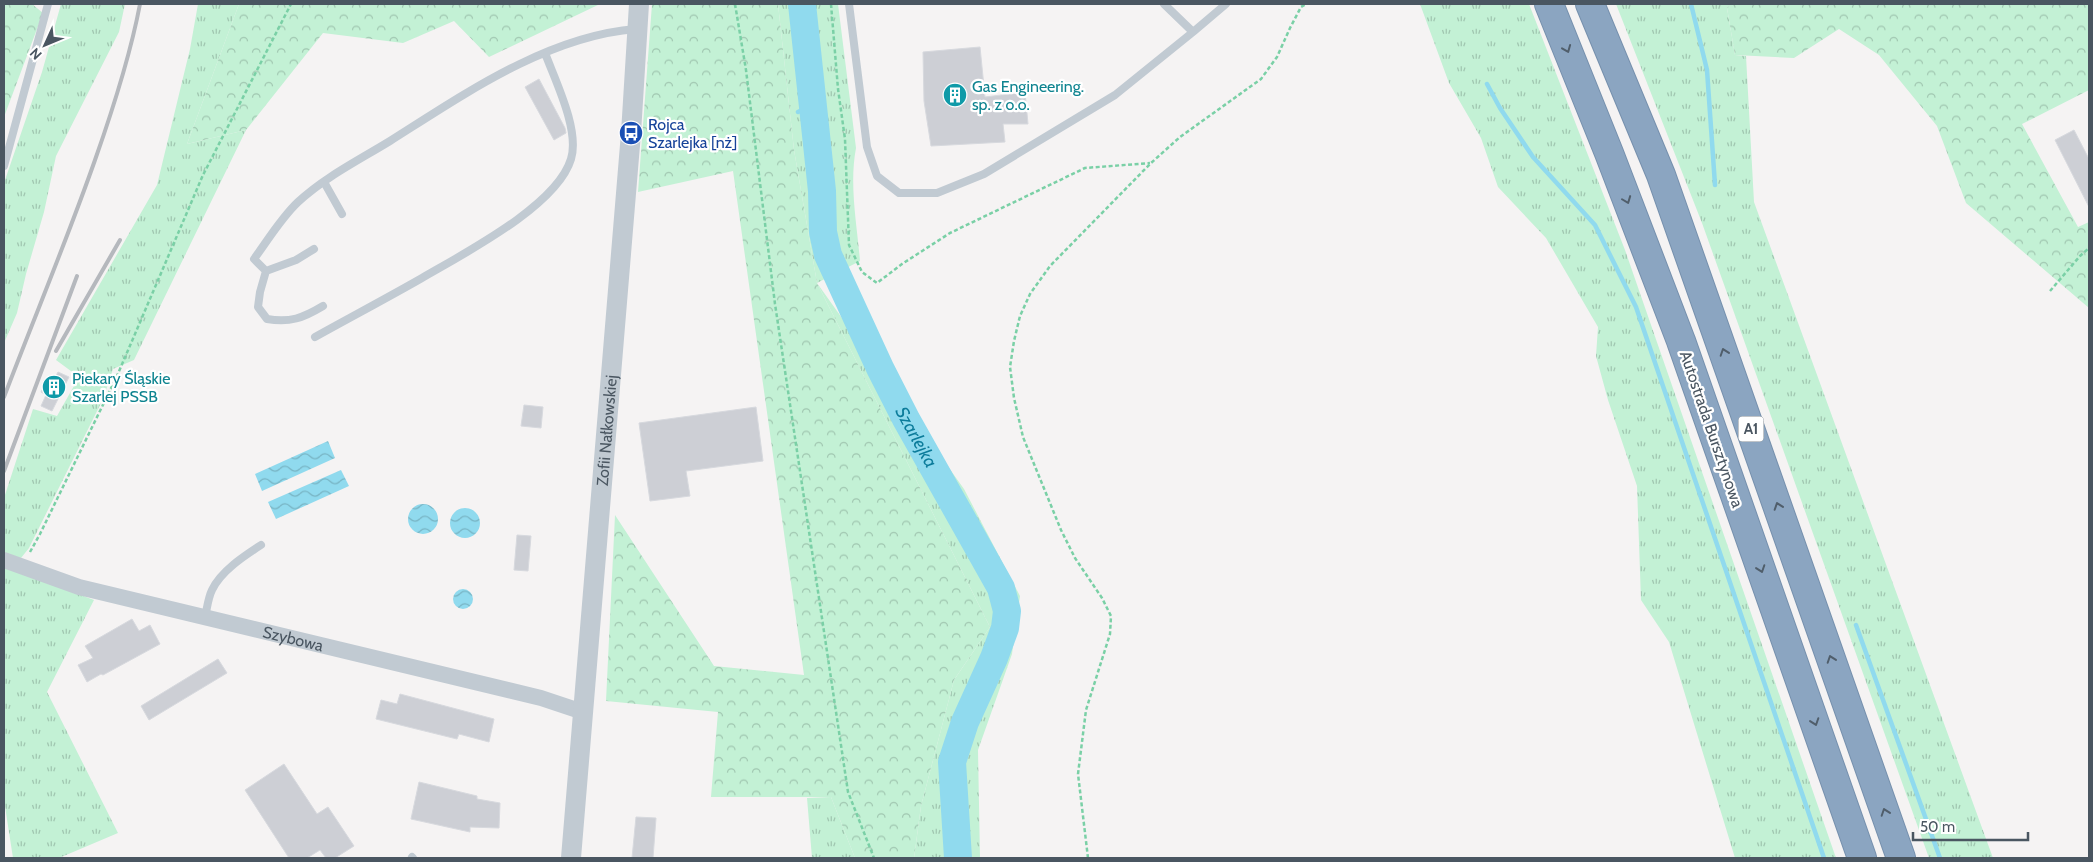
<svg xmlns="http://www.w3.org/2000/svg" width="2093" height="862" viewBox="0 0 2093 862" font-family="Cabin,sans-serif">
	<defs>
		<pattern id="grass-tufts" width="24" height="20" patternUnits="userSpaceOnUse" patternTransform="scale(1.25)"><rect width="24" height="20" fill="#c3f1d5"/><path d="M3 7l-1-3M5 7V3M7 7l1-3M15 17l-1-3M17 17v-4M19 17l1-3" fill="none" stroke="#a0c6b0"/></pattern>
		<pattern id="forest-crowns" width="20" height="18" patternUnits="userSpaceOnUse" patternTransform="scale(1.25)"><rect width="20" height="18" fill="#c3f1d5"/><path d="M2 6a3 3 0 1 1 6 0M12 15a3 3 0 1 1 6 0" fill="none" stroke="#a0c6b0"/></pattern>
		<pattern id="water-waves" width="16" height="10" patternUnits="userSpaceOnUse" patternTransform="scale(1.25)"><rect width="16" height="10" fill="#90daee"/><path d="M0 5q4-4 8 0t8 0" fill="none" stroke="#78b4c4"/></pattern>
	</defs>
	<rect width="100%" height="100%" fill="#f5f3f3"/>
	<path fill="url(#grass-tufts)" d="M61,4H125L119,32L56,156L44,212L26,274L17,313L4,343V183L42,72Z
		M198,4H239L187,144L246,130L134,360L113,369L103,399L29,548L21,558L4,554V498L33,409L57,416L79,377L56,360L157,185L190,49Z
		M778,4H838L856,148C849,185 857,224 860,261L817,283L964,489L1020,596L1012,654L978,750L980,858H914L921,806L954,680L990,627L817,283L794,150Z
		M1420,4H1529L1625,250L1836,858H1735L1669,642L1641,600L1637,486L1608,400L1596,356L1598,327L1546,238L1498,187L1481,138L1449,83Z
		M1616,4H1730L1727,8L1735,55L1746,56L1754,202L1993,858H1929L1702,223Z
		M4,566L94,600L47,692L118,833L59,858H13L4,800Z
		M831,797L855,858H812L807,798Z"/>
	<path fill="url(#forest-crowns)" d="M4,4H32L43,13L4,117Z
		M239,4H600L489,57L454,21L403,43L323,33L246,130L187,144Z
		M652,4H778L794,150L817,283L990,627L954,680L921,806L914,858H855L831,797H711L718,712L606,701L615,515L714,666L804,675L733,171L638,192Z
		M1730,4H2089V90L2022,124L2078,227L2089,222V308L1966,203L1937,126L1879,55L1839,29L1794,58L1735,55L1727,8Z"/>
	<path fill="url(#water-waves)" d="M328,441L335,458L262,491L255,474Z
		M341,470L349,486L276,519L268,502Z
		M408 519a15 15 0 1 1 30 0a15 15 0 1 1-30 0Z
		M450 523a15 15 0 1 1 30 0a15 15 0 1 1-30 0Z
		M453 599a10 10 0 1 1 20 0a10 10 0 1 1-20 0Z"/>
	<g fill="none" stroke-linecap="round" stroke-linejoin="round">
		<path stroke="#90daee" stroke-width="4.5" d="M1691,4L1707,70L1715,185
			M1487,84L1500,108L1533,157L1595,225L1636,307L1824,858
			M798,112L812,105
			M1856,625L1940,858"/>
		<path stroke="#90daee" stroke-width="28" id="s1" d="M802,4L822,191L823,232L828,255L880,368L906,419L1001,588L1007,611L1005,628L994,658L965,722L952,762L958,858"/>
	</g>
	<path fill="#cdcfd5" stroke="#d7d9de" d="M980,47L985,97L1025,92L1028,124H1003L1005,142L931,146L924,101L923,52Z
		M539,79L565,128L566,133L554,140L525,87Z
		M2074,130L2089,159V207L2055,140Z
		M58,372L69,377L52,411L41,406L46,395L41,392L48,379L53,381Z
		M524,405L543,407L541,428L521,426Z
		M756,407L763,461L686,471L690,496L650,501L639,423Z
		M517,535L531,536L528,571L514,570Z
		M132,619L139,631L150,625L160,644L103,675L101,674L87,682L78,665L93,658L85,646Z
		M218,659L227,673L149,720L141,706Z
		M400,694L494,719L489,742L459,734L457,739L376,719L381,700L397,704Z
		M284,764L317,814L328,807L354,846L335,858H326L320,850L307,858H289L245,790Z
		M419,782L477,796V799L500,803L499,828L470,827V832L411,819Z
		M636,817L656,818L653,858H632Z"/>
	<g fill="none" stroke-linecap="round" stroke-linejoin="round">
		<g stroke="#7690ad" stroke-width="30">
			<path id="motorway" d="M1549,4L1609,153L1681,341L1862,858
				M1590,4L1661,175L1901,858"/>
		</g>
		<path stroke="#7ad0a6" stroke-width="2.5" stroke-dasharray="4 2.5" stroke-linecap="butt" d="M735,4L746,70L775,304L848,792L874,858
			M831,4L838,89L845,139L849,245L862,272L877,283L902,264L950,233L1085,168L1150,163
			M2050,291L2080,256L2089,248
			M30,552L40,534L117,376L203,175L291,4
			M1088,858L1078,774L1086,710L1110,634L1111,616L1102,598L1075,558L1061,530L1023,437L1014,398L1010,367L1014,341L1020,316L1030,294L1050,266L1151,163L1180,137L1261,79L1277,57L1290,28L1301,7L1306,4"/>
		<path stroke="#c1cad2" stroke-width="8" d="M849,4L867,147L877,176L899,193H937L984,174L1115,95L1193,32
			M1164,4L1193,32L1226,4
			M4,166L48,4
			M324,182L342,214
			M314,249L296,260L266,271L254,259C268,240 281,218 298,202C325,177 359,160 390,141C463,95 547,36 636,29
			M266,271L260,292L258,307L267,319C290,323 303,318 323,306
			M315,337C351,317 387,298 422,278C463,254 557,206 571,159C580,130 555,80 545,53
			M205,617C207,609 208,598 212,590C221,571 244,556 261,545
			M412,857L413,858"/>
		<path stroke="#c1cad2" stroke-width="16" id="s2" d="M4,560L79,587L541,698L583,712"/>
		<path stroke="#c1cad2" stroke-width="20" id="s3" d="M571,858L631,133L639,4"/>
		<use href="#motorway" stroke="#8ba5c1" stroke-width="28"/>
		<path stroke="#b5b8bd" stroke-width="4" d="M56,351L120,240
			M4,397C34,318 67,240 95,160C113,109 130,57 140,4
			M4,471L77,276"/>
	</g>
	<defs><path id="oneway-chevron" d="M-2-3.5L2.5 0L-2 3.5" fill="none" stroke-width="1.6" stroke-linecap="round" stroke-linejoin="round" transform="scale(1.25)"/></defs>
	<g stroke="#505e6b">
		<use href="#oneway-chevron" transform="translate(1567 49) rotate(68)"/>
		<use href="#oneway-chevron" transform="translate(1627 200) rotate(69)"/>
		<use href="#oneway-chevron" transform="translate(1724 352) rotate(-109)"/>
		<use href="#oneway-chevron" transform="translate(1778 506) rotate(-109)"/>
		<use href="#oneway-chevron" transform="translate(1761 569) rotate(71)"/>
		<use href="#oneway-chevron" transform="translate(1831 659) rotate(-109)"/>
		<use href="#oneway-chevron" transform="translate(1815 722) rotate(71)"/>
		<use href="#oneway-chevron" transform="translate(1885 812) rotate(-109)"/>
	</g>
	<defs>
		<g id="building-disc" transform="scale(1.25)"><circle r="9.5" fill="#0f9aa8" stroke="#fff"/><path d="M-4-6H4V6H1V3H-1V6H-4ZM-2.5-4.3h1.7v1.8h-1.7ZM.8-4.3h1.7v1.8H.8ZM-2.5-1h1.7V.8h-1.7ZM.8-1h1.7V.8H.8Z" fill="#fff"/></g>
		<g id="bus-disc" transform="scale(1.25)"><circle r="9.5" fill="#1a4fb4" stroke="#fff"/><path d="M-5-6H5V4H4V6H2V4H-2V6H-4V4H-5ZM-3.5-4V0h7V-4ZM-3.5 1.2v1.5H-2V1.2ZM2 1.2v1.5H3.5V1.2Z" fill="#fff"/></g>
	</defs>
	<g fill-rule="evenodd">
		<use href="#building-disc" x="955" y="95"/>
		<use href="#bus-disc" x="631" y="133"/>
		<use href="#building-disc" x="54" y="387"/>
	</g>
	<g text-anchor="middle" stroke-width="4.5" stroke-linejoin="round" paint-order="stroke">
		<rect fill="#fff" stroke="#808990" stroke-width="1" x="1738.5" y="416.5" width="25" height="25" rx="4"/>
		<g font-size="15" font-weight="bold" fill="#4a5661">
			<text x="1751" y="434">A1</text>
		</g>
		<g font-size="16" fill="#0d838f" stroke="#fff" text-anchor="start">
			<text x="972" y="92">Gas Engineering.<tspan x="972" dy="18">sp. z o.o.</tspan></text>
			<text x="72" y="384">Piekary Śląskie<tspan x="72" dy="18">Szarlej PSSB</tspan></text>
		</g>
		<g font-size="16" fill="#164399" stroke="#fff" text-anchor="start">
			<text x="648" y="130">Rojca<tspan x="648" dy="18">Szarlejka [nż]</tspan></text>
		</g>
		<g font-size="16" fill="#4a5661" stroke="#fff">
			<text transform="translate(1712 429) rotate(71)" y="6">Autostrada Bursztynowa</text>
			<text dy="6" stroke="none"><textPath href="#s3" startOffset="429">Zofii Nałkowskiej</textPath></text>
			<text dy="6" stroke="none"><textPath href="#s2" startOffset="300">Szybowa</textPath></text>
		</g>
		<g font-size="18" font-style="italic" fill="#0c7c9b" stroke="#fff">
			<text dy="6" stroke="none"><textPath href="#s1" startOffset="455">Szarlejka</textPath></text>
		</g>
	</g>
	<rect width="2093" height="862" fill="none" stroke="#4a5661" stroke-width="10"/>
	<g transform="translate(45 45) rotate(226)" stroke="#ffffff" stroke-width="4" paint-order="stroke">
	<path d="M0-4L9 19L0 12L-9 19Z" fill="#4a5661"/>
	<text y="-8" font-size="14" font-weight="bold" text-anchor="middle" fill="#4a5661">N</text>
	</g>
	<path d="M1913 832v8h115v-8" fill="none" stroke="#4a5661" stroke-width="2.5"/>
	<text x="1920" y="832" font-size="15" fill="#4a5661" stroke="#ffffff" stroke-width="4" paint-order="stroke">50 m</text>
</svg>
